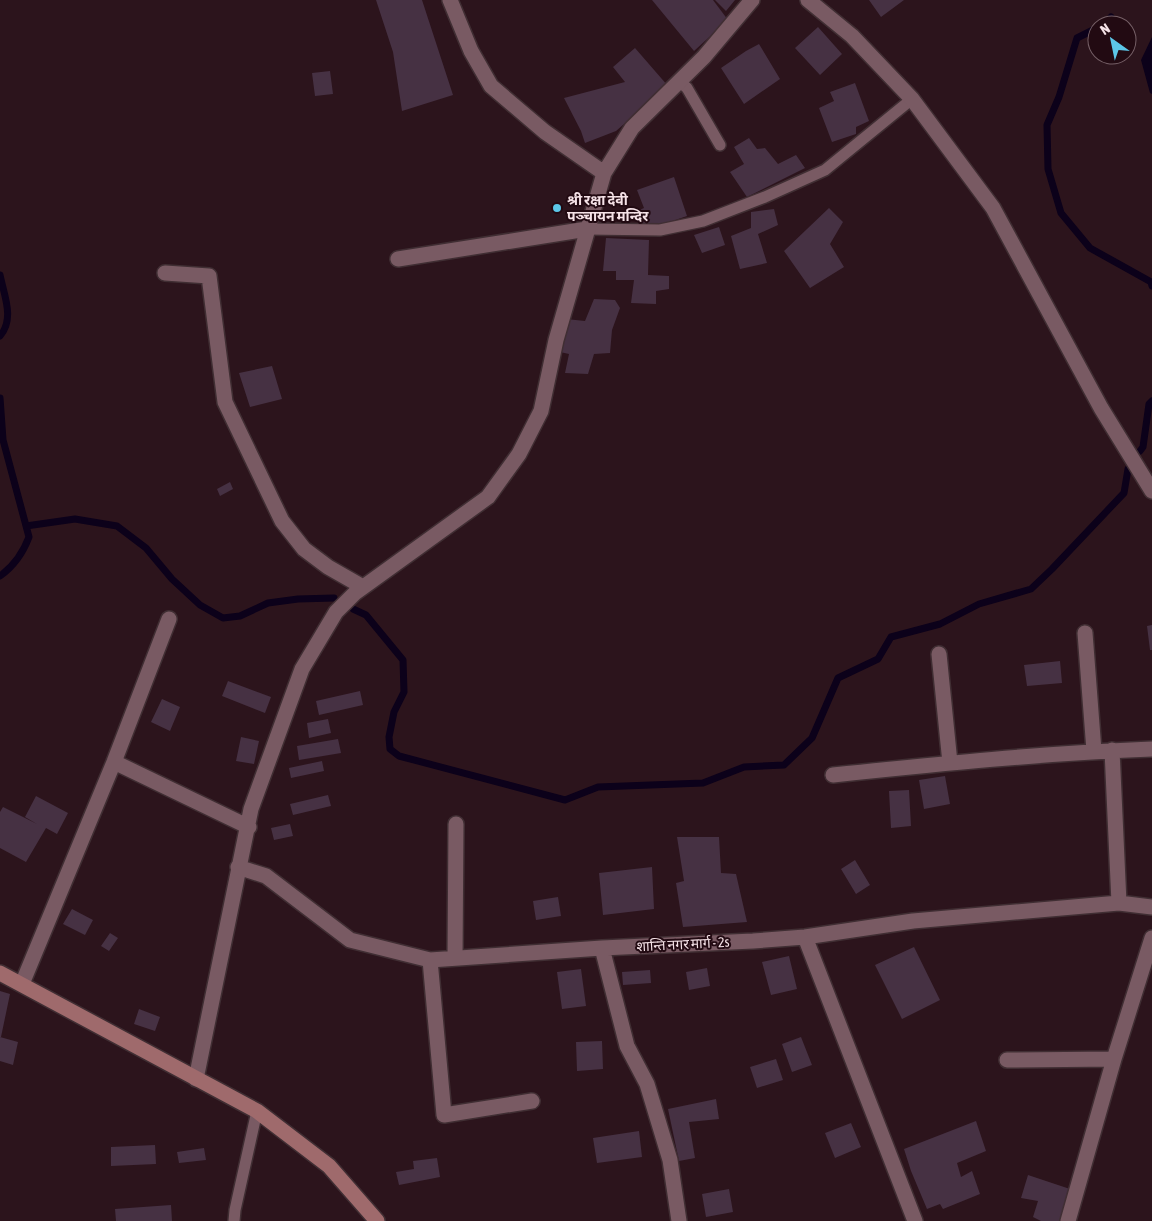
<svg xmlns="http://www.w3.org/2000/svg" width="1152" height="1221" viewBox="0 0 1152 1221" font-family="'Asap Condensed','Noto Sans Devanagari',sans-serif">
	<rect width="100%" height="100%" fill="#2c141c"/>
	<path fill="#0c011a" d="M1152,37V94L1150,93L1141,60Z"/>
	<g fill="none" stroke-linecap="round" stroke-linejoin="round">
		<path stroke="#0c011a" stroke-width="7" d="M1104,25L1111,17
			M1097,28L1077,38L1059,97L1047,125L1048,169L1061,213L1090,248L1151,282L1152,286
			M0,275C4,295 15,319 0,336
			M0,398L3,440L29,537C23,553 14,566 0,576
			M1140,451L1143,447L1149,404L1152,401
			M26,526L75,519L117,526L146,548L172,579L200,605L223,618L240,616L268,603L298,599L334,598
			M353,609L366,615L403,660L404,692L394,712L389,737L390,749L399,756L565,800L598,787L703,783L744,767L784,765L812,738L838,678L878,659L891,637L940,624L979,604L1031,589L1052,569L1124,493L1128,469"/>
	</g>
	<path fill="#463143" d="M376,0H422L453,95L402,111L393,52Z
		M652,0H713L728,20L694,51Z
		M715,0H735L726,11Z
		M869,0H904L881,17Z
		M818,27L842,54L820,75L795,48Z
		M759,44L780,79L744,104L721,68L746,51Z
		M635,48L668,86L616,131L585,143L581,131L564,98L625,82L613,67Z
		M330,71L333,94L315,96L312,73Z
		M855,83L869,121L856,127V134L832,142L819,108L834,101L830,92Z
		M749,138L757,149L765,148L778,164L796,155L805,168L747,197L730,172L744,164L734,147Z
		M674,177L687,216L655,227L641,223L637,211L644,208L637,190Z
		M829,208L843,222L830,244L844,267L810,288L784,251Z
		M774,209L778,225L758,234L767,263L740,269L731,236L751,228V212Z
		M719,227L725,245L702,253L694,235Z
		M606,238L649,240L648,275L669,276V289L656,291V304L631,303L634,280H616V271H603Z
		M594,299L615,300L620,308L612,330L610,353L594,354L588,374L565,373L569,354L560,352L566,319L585,321Z
		M272,366L282,399L250,407L239,373Z
		M230,482L233,489L220,496L217,489Z
		M1152,625V650H1150L1147,626Z
		M1060,661L1062,683L1027,686L1024,665Z
		M228,681L271,697L265,713L222,696Z
		M360,691L363,705L319,715L316,701Z
		M162,699L180,707L170,731L151,722Z
		M328,719L331,733L309,738L307,723Z
		M241,737L259,741L254,764L236,761Z
		M338,739L341,753L299,760L297,746Z
		M322,761L324,771L291,778L289,768Z
		M945,776L950,804L924,809L919,780Z
		M909,790L911,826L891,828L889,791Z
		M328,795L331,806L293,815L290,804Z
		M36,796L68,813L57,834L46,828L26,862L0,848V812L3,807L37,824L25,817Z
		M290,824L293,836L274,840L271,828Z
		M677,837H719L721,873L736,874L747,922L683,927L676,883L684,881Z
		M855,860L870,885L856,894L841,869Z
		M652,867L654,909L603,915L599,873Z
		M558,897L561,916L536,920L533,901Z
		M72,909L93,920L85,935L63,924Z
		M110,933L118,938L109,951L101,946Z
		M914,947L940,1000L902,1019L875,965Z
		M789,956L797,989L771,995L762,962Z
		M707,968L710,986L689,990L686,972Z
		M581,969L586,1006L562,1009L557,972Z
		M650,970L651,983L623,985L622,972Z
		M0,991L10,994L1,1037H0Z
		M139,1009L160,1017L155,1031L134,1024Z
		M0,1037L18,1042L13,1065L0,1061Z
		M801,1037L812,1065L792,1072L782,1044Z
		M602,1041L603,1069L577,1071L576,1042Z
		M776,1059L783,1080L757,1088L750,1067Z
		M716,1099L719,1119L689,1122L695,1158L679,1161L668,1109Z
		M976,1121L986,1151L957,1163L961,1177L972,1171L980,1194L943,1209L940,1204L927,1209L911,1171L904,1149Z
		M851,1123L861,1147L835,1158L825,1133Z
		M639,1131L642,1157L597,1163L593,1138Z
		M155,1145L156,1164L111,1166V1147Z
		M204,1148L206,1160L179,1163L177,1152Z
		M437,1158L440,1177L399,1185L396,1172L414,1169L413,1161Z
		M1028,1175L1070,1189L1060,1221H1041L1033,1217L1038,1201L1021,1198Z
		M729,1189L733,1212L706,1217L702,1194Z
		M171,1205L172,1221H116L115,1209Z"/>
	<g fill="none" stroke-linecap="round" stroke-linejoin="round">
		<g stroke="#402e33" stroke-width="14">
			<path id="lane" d="M679,81L687,88L720,145
				M587,229L660,230L703,221L765,197L825,170L912,99
				M234,1221L235,1210L257,1111"/>
		</g>
		<g stroke="#402e33" stroke-width="18">
			<path id="street" d="M450,0L471,51L491,86L545,132L604,173
				M808,0L852,36L912,99L993,208L1101,408L1152,491
				M398,259L587,229
				M165,273L209,276L225,402L282,521L304,549L328,567L363,587
				M1085,633L1094,751
				M939,654L950,763
				M1112,750L1119,903
				M114,762L249,827
				M833,775C939,764 1045,753 1152,749
				M238,867L266,876L350,940L430,960L602,948L753,941L805,937L913,921L1119,903L1152,907
				M805,937L915,1221
				M602,948L627,1046L647,1084L670,1160L679,1221
				M455,958L456,824
				M430,960L444,1115L532,1101
				M22,984L114,762L169,619
				M1007,1060L1114,1059
				M196,1079L251,809L302,669L336,612L355,593L488,497L519,454L541,411L556,340L604,173L632,128L704,57L752,0
				M1068,1221L1114,1059L1152,938"/>
		</g>
		<g stroke="#402e33" stroke-width="18">
			<path id="secondary" d="M0,973L257,1111L329,1166L377,1221"/>
		</g>
		<use href="#lane" stroke="#795a63" stroke-width="11"/>
		<use href="#street" stroke="#795a63" stroke-width="15"/>
		<use href="#secondary" stroke="#9f6a6c" stroke-width="15"/>
	</g>
	<circle fill="#5cc7e8" stroke="#220a12" stroke-width="2" cx="557" cy="208" r="5"/>
	<g text-anchor="middle" stroke-width="4" stroke-linejoin="round" paint-order="stroke">
		<g font-size="14" font-weight="bold" fill="#f5e2e7" stroke="#220a12" text-anchor="start">
			<text x="567" y="205">श्री रक्षा देवी<tspan x="567" dy="16">पञ्चायन मन्दिर</tspan></text>
		</g>
		<g font-size="14" fill="#f5e2e7" stroke="#220a12">
			<text transform="translate(683 944) rotate(-3)" y="5">शान्ति नगर मार्ग - 2s</text>
		</g>
	</g>
	<g transform="translate(1112 40) rotate(327)"><circle r="24" fill="#220a12" stroke="#766067"/>
	<path d="M0-4L9 19L0 12L-9 19Z" fill="#5cc7e8"/>
	<text y="-8" font-size="14" font-weight="bold" text-anchor="middle" fill="#f5e2e7">N</text>
	</g>
</svg>
